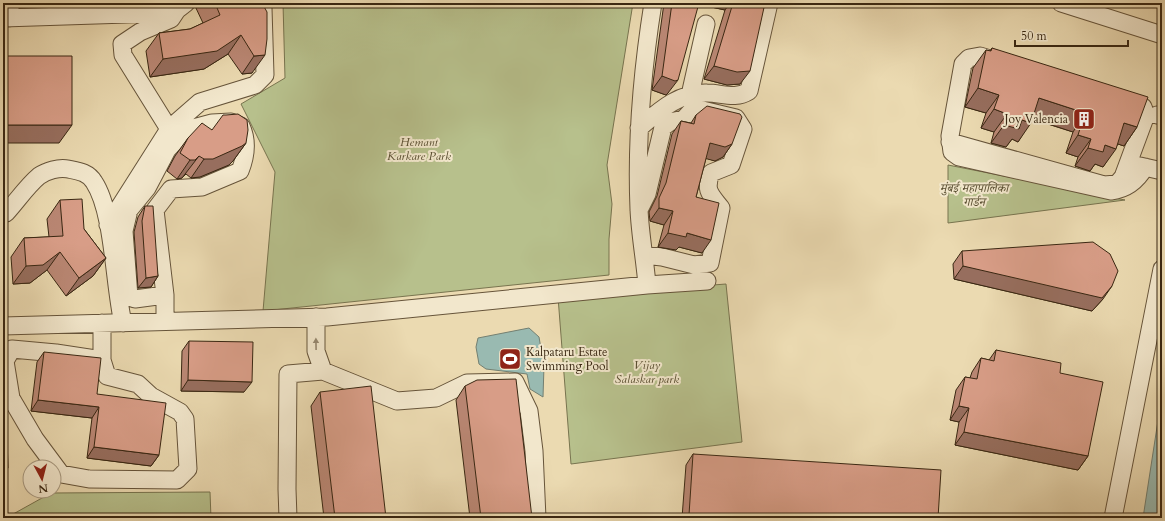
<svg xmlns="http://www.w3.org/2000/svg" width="1165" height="521" viewBox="0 0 1165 521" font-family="Cardo,'Noto Serif Devanagari',serif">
	<rect width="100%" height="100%" fill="#ebdab1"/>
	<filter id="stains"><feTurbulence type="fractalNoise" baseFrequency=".005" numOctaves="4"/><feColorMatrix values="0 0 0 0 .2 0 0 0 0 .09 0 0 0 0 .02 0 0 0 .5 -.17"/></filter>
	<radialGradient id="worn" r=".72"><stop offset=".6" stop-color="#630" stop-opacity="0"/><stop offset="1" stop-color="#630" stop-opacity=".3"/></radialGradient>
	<path fill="#b7c08c" stroke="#78744f" d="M283,3H633L607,165L612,204L609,239V275L263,311L275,172L241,104L285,78Z
		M948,165L1125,200L948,223Z
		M726,284L742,442L571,464L558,297Z
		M210,492L211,518H6L51,493Z"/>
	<path fill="#99bab1" stroke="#737f71" d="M529,328L539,337L544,366L543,397L530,389L527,374L486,369L479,364L476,347L478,338Z
		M1161,401L1162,518H1143Z"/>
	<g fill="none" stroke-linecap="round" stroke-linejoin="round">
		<g stroke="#66543a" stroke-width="19">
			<path id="street" d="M10,3V18
				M1061,3L1162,35
				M3,18L158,13L163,11L167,3
				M1003,63L980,56L969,58L963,64L950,136L952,152L959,157L1111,191C1127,189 1137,181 1145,167
				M690,95L706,24
				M1157,115L1162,116
				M639,128C659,111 679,92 707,93C722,93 735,100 749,91L769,3
				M169,129L123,55L122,44L140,32L171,19L177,10L186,3
				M950,142L1104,185L1117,184L1123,177L1146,115L1143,107L1124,100
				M1140,166L1162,171
				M639,210L647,194L663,127L670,122L684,119L694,108L736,118L743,129L731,165L711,173C704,191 711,195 721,208L710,263L694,265L662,257L644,255
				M6,213C17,201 27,186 39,176C46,171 59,167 68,169C78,171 88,172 94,182C114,212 114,285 123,323
				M108,225L169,129L200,102L255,85L265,75L263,8L257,3
				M647,285C645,260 640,234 639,209C636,139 642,72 653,3
				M165,295L135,299L129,297L124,231L129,210L147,188L167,150L186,130L212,123L231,122L241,126C248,141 246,156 240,171L202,187L171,189L155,210L165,295V321
				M316,317V351L323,371
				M102,323V360
				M3,326L327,317L647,285L707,281
				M12,349L56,353L102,360L107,376L138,384L151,396L180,412L185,419L188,469L177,480L89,479L61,474L35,439L11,398L5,361Z
				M288,518L287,489L288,374L323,371L397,401L436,398L467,383L515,382L529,411L534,451L537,518
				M1113,518L1162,269"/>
		</g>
		<use href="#street" stroke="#f2e7cc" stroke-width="17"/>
	</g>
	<path fill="#ba8774" stroke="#392712" d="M19,3H156L20,7Z
		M197,3H262L252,73L242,74L228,54L204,69L150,77L146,51L159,33L190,29L203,23L195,6Z
		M664,3H765L740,84L727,85L704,79L725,10L698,4L668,93L666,95L652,90Z
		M992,48L1137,127L1124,146L1118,144L1103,167L1095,164L1090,171L1075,166L1078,157L1066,153L1073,132L1032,119L1018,142L1012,139L1006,147L991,143L994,132L981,128L986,113L965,107L973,68L986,50L990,51Z
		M696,115L732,144L723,157L715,161L706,158L696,197L702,253L679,247L676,250L658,247L664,225L650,221L649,212L657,196L672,134L681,121L691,123Z
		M212,130L246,143L233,161L229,165L200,177L191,178L186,174L182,178L177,179L167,171L175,156L188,138Z
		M60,200L84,229L106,258L93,276L66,296L47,270L30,283L13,284L11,257L24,238L49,237L47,219Z
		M145,206L158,276L151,287L138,288L134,232L138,217Z
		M962,251L1103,299L1092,311L954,279L953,264Z
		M189,341L244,392L181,391L182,351Z
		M996,350L1060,373L1088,456L1078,470L955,445L959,422L950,420L956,390L965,377L970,378L972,372L981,358L989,360Z
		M44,352L97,394L159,455L151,466L87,458L92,418L31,411L37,362Z
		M465,386L532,518H470L456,400Z
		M320,392L386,518H324L311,406Z
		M693,454L938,518H682L686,465Z"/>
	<path fill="#976e5e" stroke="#392712" d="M23,3H156L20,7Z
		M693,3H730L725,10Z
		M241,35L228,54L204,69L150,77L163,59Z
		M265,55L252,73L242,74L254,56Z
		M714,66L750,71L740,84L727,85L704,79Z
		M662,76L678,80L668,93L666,95L652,90Z
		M978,88L999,95L986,113L965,107Z
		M1039,98L1085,113L1073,132L1027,117Z
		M994,109L1007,114L994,132L981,128Z
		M1022,120L1031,123L1018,142L1012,139L1006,147L991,143L1004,125Z
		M1124,123L1137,127L1124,146L1112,142Z
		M3,125H72L59,143H3Z
		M1078,135L1091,139L1078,157L1066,153Z
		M246,143L233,161L229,165L200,177L191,178L204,159Z
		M710,143L732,144L723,157L715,161L700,157Z
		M1105,145L1116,149L1103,167L1095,164L1090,171L1075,166L1088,148Z
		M199,156L182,178L177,179L190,160Z
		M659,208L673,211L664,225L650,221Z
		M668,233H687L711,240L702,253L679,247L676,250L658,247Z
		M60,252L47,270L30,283L13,284L26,266Z
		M106,258L93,276L66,296L79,278Z
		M963,266L1112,286L1103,299L1092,311L954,279Z
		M158,276L151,287L138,288L146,278Z
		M188,380L252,382L244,392L181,391Z
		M38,400L99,407L92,418L31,411Z
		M959,406L969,408L959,422L950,420Z
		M964,432L1088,456L1078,470L955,445Z
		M94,447L159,455L151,466L87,458Z
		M3,468H8L3,474Z
		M689,515L743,518H687Z"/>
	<path fill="#d89d87" stroke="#392712" d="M215,3H262L267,12V39L265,55L254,56L241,35L217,51L163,59L159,33L190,29L220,15Z
		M672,3H699L678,80L675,81L662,76Z
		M733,3H765L750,71L737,72L714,66Z
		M992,48L1148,97L1137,127L1124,123L1116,149L1105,145L1103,152L1088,148L1091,139L1078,135L1085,113L1039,98L1031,123L1022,120L1019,129L1004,125L1007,114L994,109L999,95L978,88L986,50L991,51Z
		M3,56H72V125H3Z
		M707,106L740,114L742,117L732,144L725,147L710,143L696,197L719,203L711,240L687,233L686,237L668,233L673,211L659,208V198L666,183L681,121L694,124L696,115Z
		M238,114L247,120L248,130L246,143L242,146L213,159H204L199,156L195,160H190L180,153L188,138L202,123L212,130L223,115H226Z
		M82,199L84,229L106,258L79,278L60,252L43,265L26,266L24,238L63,236L60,200Z
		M145,206H153L158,276L146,278L142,221Z
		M1093,242L1110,254L1118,271L1112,286L1102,298L963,266L962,251Z
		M189,341L253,342L252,382L188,380Z
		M996,350L1061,363L1060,373L1103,382L1088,456L964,432L969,408L959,406L965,377L977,379L981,358L994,361Z
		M44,352L101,358L97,394L166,403L159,455L94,447L99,407L38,400Z
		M516,379L532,518H481L465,386L477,380Z
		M371,386L386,518H335L320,392Z
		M3,438H7L8,468H3Z
		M693,454L941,470L938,518H743L689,515Z"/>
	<defs><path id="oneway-solid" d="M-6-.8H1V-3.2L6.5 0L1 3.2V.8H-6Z"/></defs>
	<use fill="#96876f" href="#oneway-solid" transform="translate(316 344) rotate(-91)"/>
	<defs>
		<g id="building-square" transform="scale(1.15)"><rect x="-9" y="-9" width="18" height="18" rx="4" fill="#8f2418" stroke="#f2e7cc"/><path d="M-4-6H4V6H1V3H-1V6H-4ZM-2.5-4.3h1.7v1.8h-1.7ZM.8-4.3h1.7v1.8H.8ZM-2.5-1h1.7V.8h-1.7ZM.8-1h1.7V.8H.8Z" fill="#fff"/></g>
		<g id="stadium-square" transform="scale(1.15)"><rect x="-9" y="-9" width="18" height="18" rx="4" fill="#8f2418" stroke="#f2e7cc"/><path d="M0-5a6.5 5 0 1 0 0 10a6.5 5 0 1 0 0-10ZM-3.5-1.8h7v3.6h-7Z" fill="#fff"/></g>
	</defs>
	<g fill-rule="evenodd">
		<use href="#building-square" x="1084" y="119"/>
		<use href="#stadium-square" x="510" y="359"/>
	</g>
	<g text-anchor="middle" stroke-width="4" stroke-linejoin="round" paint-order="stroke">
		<g font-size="12" fill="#392712" stroke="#f2e7cc" text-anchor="end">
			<text x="1068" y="123">Joy Valencia</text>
			<text x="526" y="356" text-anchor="start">Kalpataru Estate<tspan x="526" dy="14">Swimming Pool</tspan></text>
		</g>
		<g font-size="12" font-style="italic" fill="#584d30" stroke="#f2e7cc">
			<text x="419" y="146">Hemant<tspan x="419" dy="14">Karkare Park</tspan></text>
			<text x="974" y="192">मुंबई महापालिका<tspan x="974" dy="14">गार्डन</tspan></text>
			<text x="647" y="369">Vijay<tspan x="647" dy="14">Salaskar park</tspan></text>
		</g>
	</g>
	<rect width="1165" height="521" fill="none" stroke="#ebdab1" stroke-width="16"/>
	<rect x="4" y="4" width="1157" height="513" fill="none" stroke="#392712" stroke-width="2"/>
	<rect x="8" y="8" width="1149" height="505" fill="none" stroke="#392712"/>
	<g transform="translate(42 479) rotate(173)"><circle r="19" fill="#f2e7cc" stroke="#a89a82"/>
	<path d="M0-3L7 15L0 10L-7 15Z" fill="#8f2418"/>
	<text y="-6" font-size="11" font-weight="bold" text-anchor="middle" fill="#392712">N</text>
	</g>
	<path d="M1015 40v6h113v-6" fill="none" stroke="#392712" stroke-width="2"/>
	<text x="1021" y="40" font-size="12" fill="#392712" stroke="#f2e7cc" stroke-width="3" paint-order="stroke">50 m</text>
	<rect width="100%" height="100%" filter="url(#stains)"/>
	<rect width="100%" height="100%" fill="url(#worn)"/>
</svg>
